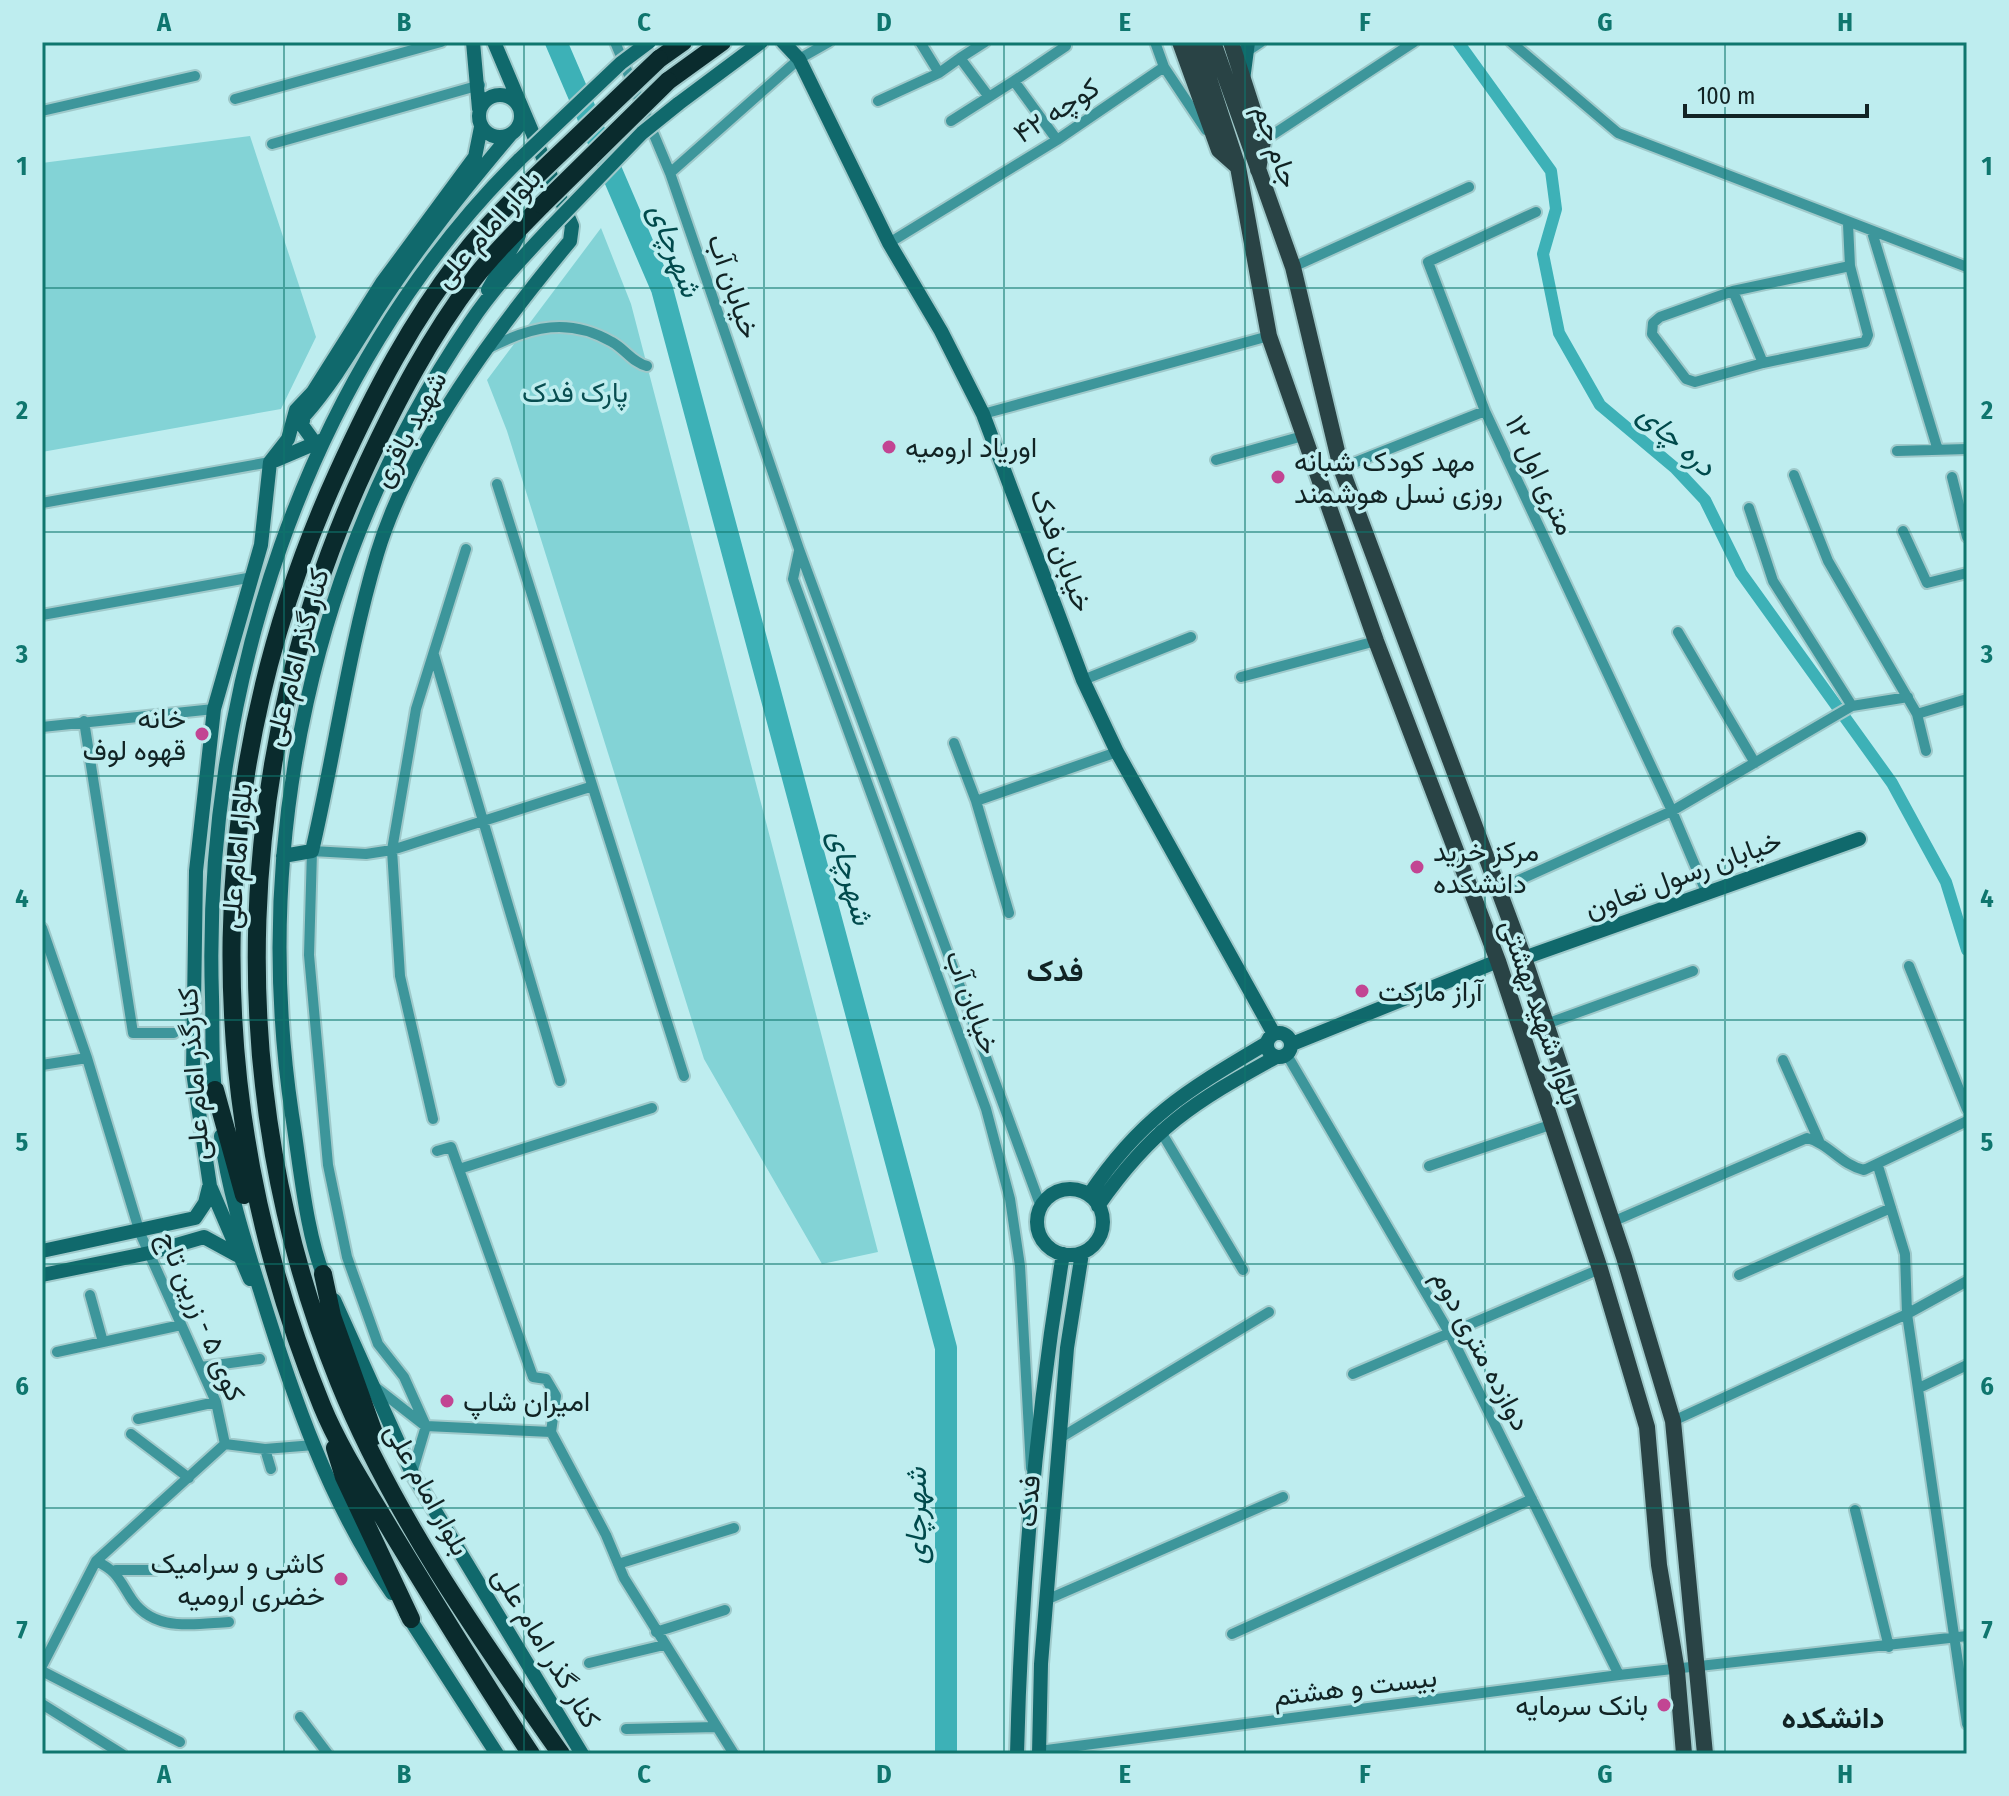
<svg xmlns="http://www.w3.org/2000/svg" width="2009" height="1796" viewBox="0 0 2009 1796" font-family="'Fira Sans Condensed',Vazirmatn,sans-serif">
	<rect width="100%" height="100%" fill="#beedef"/>
	<path fill="#83d3d6" d="M250,136L316,337L281,409L42,452V163Z
		M601,228L631,304L878,1252L822,1264L704,1059L507,431L487,380Z"/>
	<g fill="none" stroke-linecap="round" stroke-linejoin="round">
		<path stroke="#3db1b7" stroke-width="12" d="M1458,42L1551,171L1556,209L1543,254L1559,333L1600,405L1675,468L1705,500L1741,573L1892,783L1946,882L1967,950"/>
		<path stroke="#3db1b7" stroke-width="22" d="M556,42L662,289L946,1348V1754"/>
		<g stroke="#9fc9ca" stroke-width="14">
			<path id="street" d="M615,42L670,173L799,549L1041,1207
				M920,42L939,73L960,58
				M985,42L960,58L989,97
				M1155,42L1164,67L1206,130
				M1511,42L1618,133L1967,267
				M1249,50L1261,42
				M235,99L441,42
				M878,101L939,73
				M42,111L195,76
				M951,121L1014,81
				M1057,140L1014,81L1066,46
				M1263,141L1414,42
				M272,144L480,85
				M670,173L799,59L829,42
				M1536,212L1428,262L1485,411L1672,811L1707,894
				M1848,224L1850,266L1868,335L1865,342L1763,363L1695,382L1686,379L1652,334L1653,323L1660,317L1733,291L1850,266
				M1872,232L1937,447
				M889,243L1057,140L1164,67
				M1293,267L1469,187
				M1733,291L1763,363
				M489,348C532,326 569,317 612,342C625,349 633,363 647,366
				M983,414L1269,336
				M1897,451L1967,449
				M1216,460L1303,436
				M1341,468L1485,411
				M1794,475L1828,561L1917,714L1926,751
				M1952,477L1967,537
				M497,484L684,1076
				M42,503L270,462
				M1749,508L1773,581L1852,706
				M1903,531L1927,583L1967,573
				M799,551L793,579L986,1109L1010,1199L1020,1266L1031,1468
				M42,615L253,577
				M1678,632L1755,763
				M434,655L560,1081
				M1241,677L1376,641
				M1083,680L1191,637
				M1917,714L1967,699
				M84,721L133,1033H174
				M42,727L214,709
				M954,743L976,801
				M1499,889L1672,811L1852,706L1908,697
				M1009,913L976,801L1117,752
				M42,928L87,1058L140,1233L216,1402L225,1444L96,1561L42,1666
				M1909,966L1967,1109
				M1546,1024L1693,971
				M1287,1055L1450,1334L1619,1675
				M1783,1060L1819,1141
				M42,1065L87,1058
				M433,1119L400,976L392,850L416,709L466,549
				M1160,1130L1243,1270
				M437,1151L451,1147L533,1377L546,1379L556,1396L551,1432L606,1535L624,1578L734,1754
				M1429,1166L1553,1124
				M1878,1166L1905,1254L1907,1314L1967,1724
				M459,1169L652,1108
				M1612,1222L1807,1138C1830,1144 1841,1165 1864,1170L1967,1121
				M1739,1275L1891,1208
				M90,1295L103,1342
				M57,1352L181,1325
				M201,1367L260,1359
				M1353,1374L1600,1269
				M374,1386L424,1425
				M1919,1388L1967,1365
				M138,1419L216,1402
				M1673,1421L1907,1314L1967,1281
				M426,1426L551,1432
				M131,1434L189,1478
				M1060,1438L1269,1312
				M225,1444L265,1449L314,1445
				M265,1449L271,1469
				M412,1473L426,1426L404,1377L378,1344L347,1257L328,1165L309,955L312,851L366,854L392,850L590,787
				M1855,1510L1889,1647
				M96,1561C115,1570 118,1577 129,1595C151,1633 191,1624 229,1622
				M618,1564L734,1528
				M116,1570H155
				M1046,1600L1283,1497
				M656,1632L725,1610
				M1232,1634L1532,1499
				M589,1663L664,1645
				M42,1671L180,1742
				M42,1704L122,1754
				M300,1717L328,1754
				M626,1729L717,1727
				M1039,1751L1619,1675L1967,1636"/>
		</g>
		<g stroke="#9fc9ca" stroke-width="18">
			<path id="secondary" d="M473,42L479,109
				M783,42L799,59L889,243L941,331L983,414L1083,680L1117,752L1274,1034
				M1243,80L1248,42
				M479 116a21 21 0 1 1 42 0a21 21 0 1 1-42 0Z
				M678,104L761,42
				M488,290L519,235
				M315,443L302,425L304,416C333,383 353,348 377,310C417,248 463,191 511,134
				M276,460L323,440
				M283,856L312,851C335,753 348,651 377,554C410,444 497,329 570,241L572,226L494,42
				M1524,958L1859,839
				M1267 1045a12 12 0 1 1 24 0a12 12 0 1 1-24 0Z
				M1292,1044L1498,961
				M216,1100C211,1066 213,1031 212,997C202,696 303,374 520,159
				M221,1136C228,1189 244,1239 260,1290C292,1394 329,1503 392,1593
				M1037 1222a33 33 0 1 1 66 0a33 33 0 1 1-66 0Z
				M1089,1195C1141,1117 1188,1090 1267,1043
				M1098,1206C1152,1128 1194,1102 1276,1057
				M42,1251L195,1218L205,1203L209,1187
				M42,1275L149,1253L204,1237L237,1255
				M250,1279L210,1186L193,1072L196,871L214,709L261,545L270,462L288,439L296,410L313,392L382,283L475,157L481,127
				M326,1281C306,1237 300,1163 292,1115C251,840 313,553 470,323C493,288 524,256 552,226
				M334,1300L412,1473L582,1754
				M406,1613L497,1754
				M1017,1754C1021,1588 1036,1419 1063,1254
				M1039,1754L1041,1664L1067,1348L1082,1253"/>
		</g>
		<g stroke="#9fc9ca" stroke-width="20">
			<path id="primary" d="M1180,42L1219,150L1237,166
				M1197,42L1238,167L1269,336L1376,641L1498,961L1600,1269L1647,1427L1659,1565L1677,1671L1684,1754
				M1213,42L1293,267L1341,468L1524,958L1624,1257L1673,1421L1705,1754
				M1231,42L1263,141L1258,170"/>
		</g>
		<g stroke="#9fc9ca" stroke-width="22">
			<path id="highway" d="M659,59L683,42
				M668,81L722,42
				M542,205C519,229 493,253 473,280C430,337 397,400 367,464C232,752 219,1086 339,1382C393,1515 479,1637 561,1754
				M215,1090L244,1195
				M323,1274L332,1316L375,1436
				M335,1448L344,1477L411,1619
				M531,1754C483,1682 438,1608 393,1534C369,1493 340,1450 322,1406C197,1101 201,774 337,474C373,395 412,319 467,250C486,226 510,204 531,181"/>
		</g>
		<use href="#street" stroke="#3d969b" stroke-width="10"/>
		<use href="#secondary" stroke="#10696c" stroke-width="14"/>
		<use href="#primary" stroke="#294345" stroke-width="16"/>
		<use href="#highway" stroke="#0a2b2d" stroke-width="18"/>
		<g stroke="#9fc9ca" stroke-width="18" stroke-linecap="butt">
			<path id="secondary-bridge" d="M520,159L621,63L649,42
				M552,226L642,133L678,104"/>
		</g>
		<g stroke="#9fc9ca" stroke-width="22" stroke-linecap="butt">
			<path id="highway-bridge" d="M531,181L659,59
				M542,205L668,81"/>
		</g>
		<use href="#secondary-bridge" stroke="#10696c" stroke-width="14"/>
		<use href="#highway-bridge" stroke="#0a2b2d" stroke-width="18"/>
	</g>
	<path fill="none" stroke="#0f766e" stroke-width="2" stroke-opacity="0.55" d="M284,42V1754M524,42V1754M764,42V1754M1004,42V1754M1245,42V1754M1485,42V1754M1725,42V1754M42,288H1967M42,532H1967M42,776H1967M42,1020H1967M42,1264H1967M42,1508H1967"/>
	<g fill="#c24593" stroke="#beedef" stroke-width="3">
		<circle cx="889" cy="447" r="8"/>
		<circle cx="1278" cy="477" r="8"/>
		<circle cx="202" cy="734" r="8"/>
		<circle cx="1417" cy="867" r="8"/>
		<circle cx="1362" cy="991" r="8"/>
		<circle cx="447" cy="1401" r="8"/>
		<circle cx="341" cy="1579" r="8"/>
		<circle cx="1664" cy="1705" r="8"/>
	</g>
	<g text-anchor="middle" stroke-width="7" stroke-linejoin="round" paint-order="stroke">
		<g font-size="28" fill="#112324" stroke="#beedef">
			<text transform="translate(1056 110) rotate(-33)" y="10">کوچه ۴۲</text>
			<text transform="translate(1277 146) rotate(71)" y="10">جام جم</text>
			<text transform="translate(487 228) rotate(-49)" y="10">بلوار امام علی</text>
			<text transform="translate(734 286) rotate(71)" y="10">خیابان آب</text>
			<text transform="translate(409 429) rotate(-62)" y="10">شهید باقری</text>
			<text transform="translate(1541 475) rotate(65)" y="10">۱۲ متری اول</text>
			<text transform="translate(1062 550) rotate(69)" y="10">خیابان فدک</text>
			<text transform="translate(296 657) rotate(-75)" y="10">کنار گذر امام علی</text>
			<text transform="translate(236 856) rotate(-85)" y="10">بلوار امام علی</text>
			<text transform="translate(1683 874) rotate(-20)" y="10">خیابان رسول تعاون</text>
			<text transform="translate(973 1002) rotate(70)" y="10">خیابان آب</text>
			<text transform="translate(1541 1012) rotate(71)" y="10">بلوار شهید بهشتی</text>
			<text transform="translate(193 1074) rotate(-94)" y="10">کنارگذر امام علی</text>
			<text transform="translate(202 1316) rotate(67)" y="10">کوی ۵ - زرین تاج</text>
			<text transform="translate(1482 1350) rotate(62)" y="10">دوازده متری دوم</text>
			<text transform="translate(428 1489) rotate(61)" y="10">بلوار امام علی</text>
			<text transform="translate(1028 1501) rotate(-85)" y="10">فدک</text>
			<text transform="translate(547 1647) rotate(59)" y="10">کنار گذر امام علی</text>
			<text transform="translate(1355 1686) rotate(-7)" y="10">بیست و هشتم</text>
		</g>
		<g font-size="28" fill="#084e51" stroke="#beedef">
			<text x="575" y="402">پارک فدک</text>
		</g>
		<g font-size="28" fill="#112324" stroke="#beedef" text-anchor="start">
			<text x="905" y="457">اوریاد ارومیه</text>
			<text x="1294" y="471">مهد کودک شبانه<tspan x="1294" dy="32">روزی نسل هوشمند</tspan></text>
			<text x="186" y="728" text-anchor="end">خانه<tspan x="186" dy="32">قهوه لوف</tspan></text>
			<text x="1433" y="861">مرکز خرید<tspan x="1433" dy="32">دانشکده</tspan></text>
			<text x="1378" y="1001">آراز مارکت</text>
			<text x="463" y="1411">امیران شاپ</text>
			<text x="325" y="1573" text-anchor="end">کاشی و سرامیک<tspan x="325" dy="32">خضری ارومیه</tspan></text>
			<text x="1648" y="1715" text-anchor="end">بانک سرمایه</text>
		</g>
		<g font-size="30" font-style="italic" fill="#004a4c" stroke="#beedef">
			<text transform="translate(675 250) rotate(69)" y="10">شهرچای</text>
			<text transform="translate(1677 440) rotate(42)" y="10">دره چای</text>
			<text transform="translate(851 877) rotate(75)" y="10">شهرچای</text>
			<text transform="translate(916 1516) rotate(-90)" y="10">شهرچای</text>
		</g>
		<g font-size="30" font-weight="bold" fill="#112324" stroke="#beedef">
			<text x="1055" y="981">فدک</text>
			<text x="1833" y="1728">دانشکده</text>
		</g>
	</g>
	<rect width="2009" height="1796" fill="none" stroke="#beedef" stroke-width="88"/>
	<path d="M1685 104v12h182v-12" fill="none" stroke="#112324" stroke-width="4"/>
	<text x="1697" y="104" font-size="24" fill="#112324" stroke="#beedef" stroke-width="6" paint-order="stroke">100 m</text>
	<rect x="44" y="44" width="1921" height="1708" fill="none" stroke="#0f766e" stroke-width="3"/>
	<g font-size="26" text-anchor="middle" font-weight="bold" fill="#0f766e">
		<text x="164" y="31">A</text>
		<text x="404" y="31">B</text>
		<text x="644" y="31">C</text>
		<text x="884" y="31">D</text>
		<text x="1125" y="31">E</text>
		<text x="1365" y="31">F</text>
		<text x="1605" y="31">G</text>
		<text x="1845" y="31">H</text>
		<text x="22" y="175">1</text>
		<text x="1987" y="175">1</text>
		<text x="22" y="419">2</text>
		<text x="1987" y="419">2</text>
		<text x="22" y="663">3</text>
		<text x="1987" y="663">3</text>
		<text x="22" y="907">4</text>
		<text x="1987" y="907">4</text>
		<text x="22" y="1151">5</text>
		<text x="1987" y="1151">5</text>
		<text x="22" y="1395">6</text>
		<text x="1987" y="1395">6</text>
		<text x="22" y="1639">7</text>
		<text x="1987" y="1639">7</text>
		<text x="164" y="1783">A</text>
		<text x="404" y="1783">B</text>
		<text x="644" y="1783">C</text>
		<text x="884" y="1783">D</text>
		<text x="1125" y="1783">E</text>
		<text x="1365" y="1783">F</text>
		<text x="1605" y="1783">G</text>
		<text x="1845" y="1783">H</text>
	</g>
</svg>
